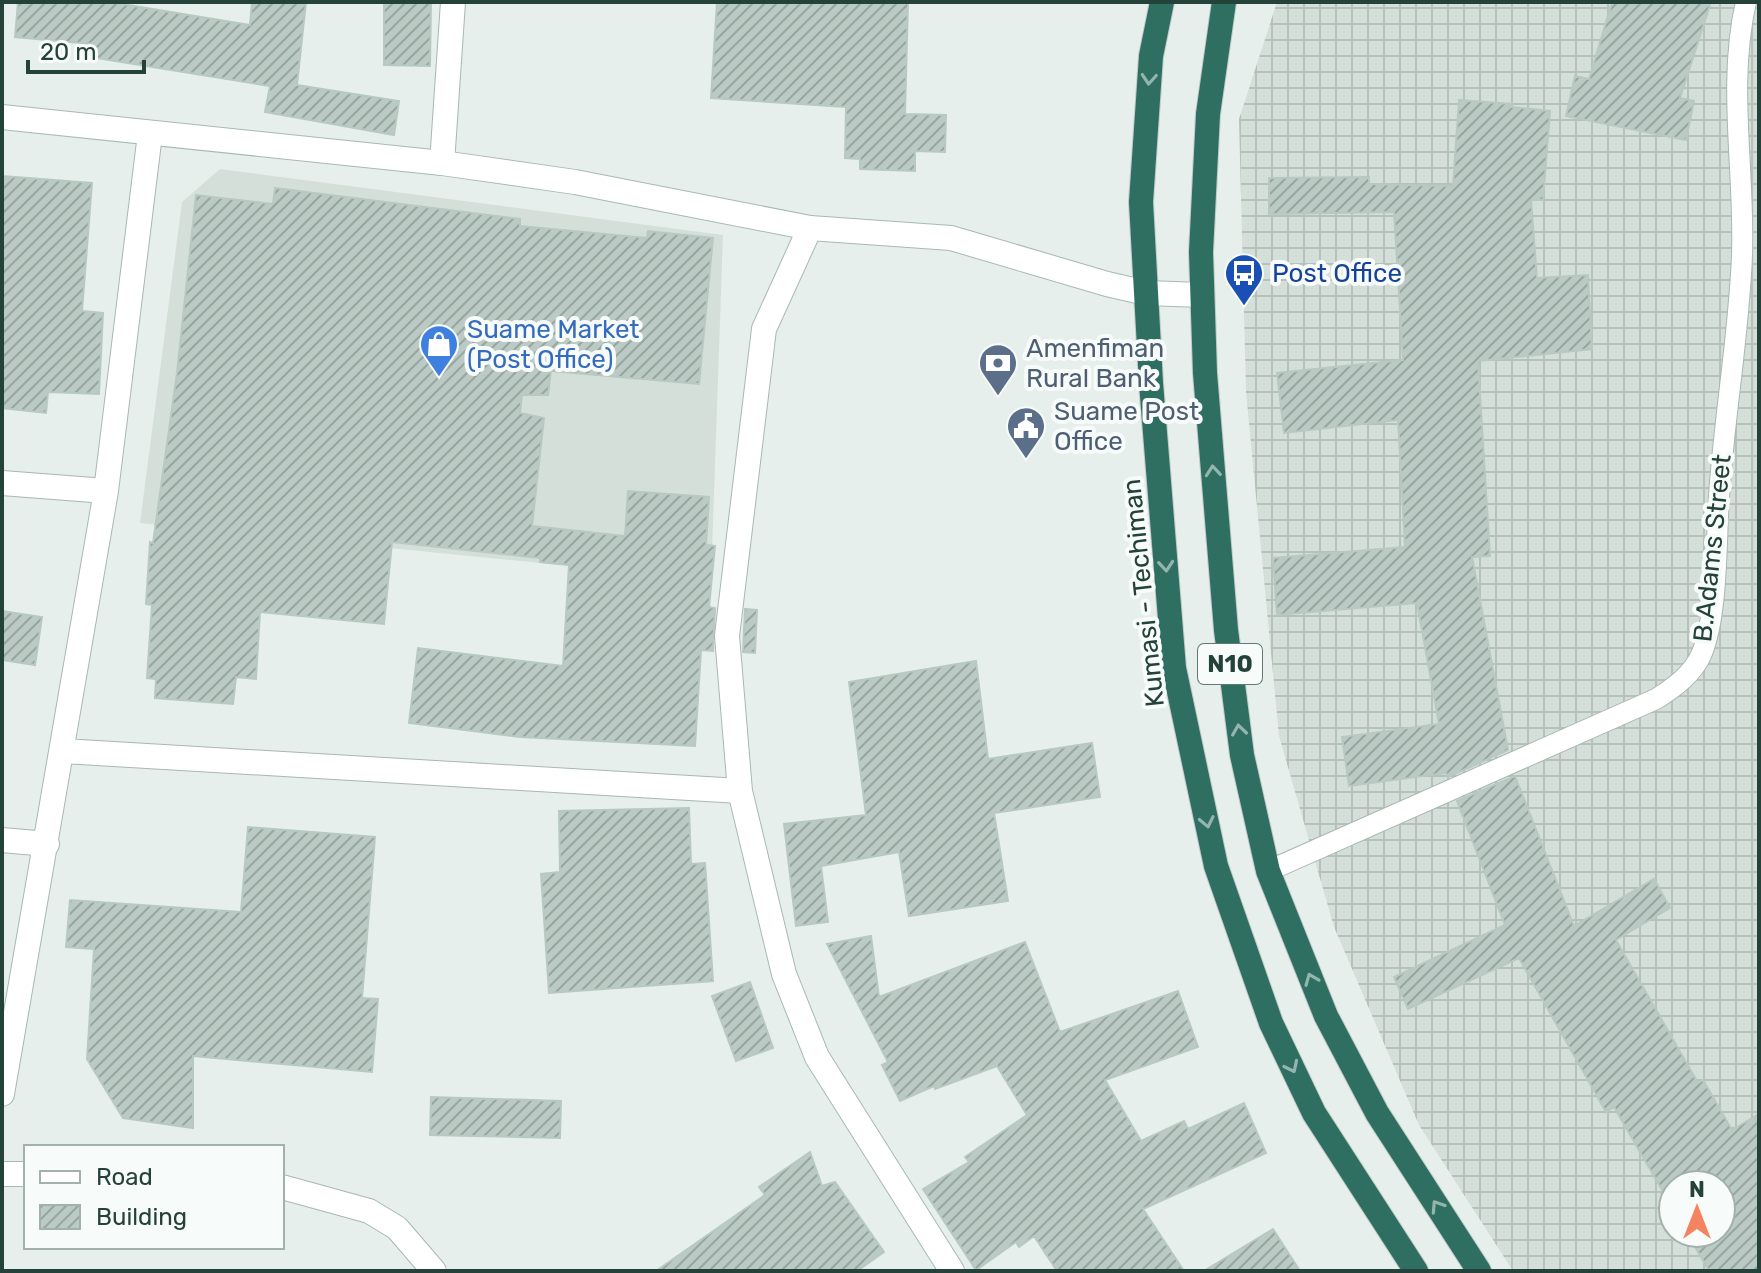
<svg xmlns="http://www.w3.org/2000/svg" width="1761" height="1273" viewBox="0 0 1761 1273" font-family="Rubik,sans-serif">
	<defs>
		<pattern id="industrial-grid" width="8" height="8" patternUnits="userSpaceOnUse" patternTransform="scale(2)"><rect width="8" height="8" fill="#d4dfda"/><path d="M0 4h8M4 0v8" fill="none" stroke="#b6c1bc"/></pattern>
		<pattern id="building-hatch" width="6" height="6" patternUnits="userSpaceOnUse" patternTransform="scale(2)"><rect width="6" height="6" fill="#bbcac4"/><path d="M-1 1l2-2M0 6l6-6M5 7l2-2" fill="none" stroke="#98a6a0"/></pattern>
	</defs>
	<rect width="100%" height="100%" fill="#e6efeb"/>
	<path fill="#d4dfda" d="M220,169L723,235L711,580L140,523L182,202Z"/>
	<path fill="url(#industrial-grid)" fill-rule="evenodd" d="M1277,2H1759V1271H1513L1419,1125L1334,927L1279,736L1246,392L1239,119ZM1673,1185H1721V1233H1673Z"/>
	<path fill="url(#building-hatch)" stroke="#b8c9c2" stroke-width="2" d="M18,2H110L250,25L252,2H306L297,85L399,101L394,135L265,112L270,86L90,57L92,44L15,37Z
		M384,2H431L430,66L384,65Z
		M717,2H908L905,114L946,115L945,152L915,151V171L860,169V159L845,158L846,107L711,98Z
		M1612,2H1711L1680,98L1694,101L1686,140L1566,116L1575,76L1589,79Z
		M1459,100L1512,104L1511,107L1550,111L1543,200H1531L1537,278L1588,275L1592,349L1478,361L1490,556L1472,557L1508,750L1448,777L1446,773L1349,786L1342,737L1439,724L1417,603L1277,615L1273,558L1405,547L1398,420L1284,433L1277,373L1403,360L1394,212L1269,214V178L1369,177V184L1453,186Z
		M2,176L92,183L82,311L103,313L99,394L48,392L46,413L2,408Z
		M275,188L520,219V226L647,238L648,231L713,238L699,384L551,371L548,395H522L520,413L544,418L532,526L625,536L628,491L709,497L706,545L715,546L709,607L715,608L713,651L701,650L695,746L520,737L409,723L418,648L563,666L569,565L540,562V558L392,542L384,624L260,612L256,679L236,677L233,704L155,698L156,679L147,678L152,605L146,604L150,542L153,543L177,373L196,195L273,204Z
		M745,609L757,610L755,653L743,652Z
		M2,611L42,617L35,665L2,660Z
		M976,661L988,759L1092,743L1100,797L994,813L1008,901L909,916L899,852L821,866L828,922L796,926L784,824L866,815L849,682Z
		M1515,776L1574,926L1654,879L1670,908L1616,940L1698,1083L1703,1080L1732,1130L1759,1114V1271H1709L1687,1233H1721V1185H1673V1209L1614,1107L1606,1112L1519,958L1408,1009L1394,977L1505,925L1457,801Z
		M689,808L691,864L705,863L713,981L549,993L541,874L560,872L559,811Z
		M248,827L375,837L362,998L378,999L372,1072L193,1056V1128L123,1118L87,1059L94,949L66,947L70,900L241,912Z
		M871,936L879,997L1025,942L1060,1032L1178,991L1198,1047L1105,1080L1141,1141L1184,1121L1188,1129L1244,1103L1266,1153L1143,1209L1184,1271H1057L1034,1236L1019,1247L1016,1242L976,1270L923,1189L969,1162L965,1157L1027,1115L997,1066L935,1089L934,1086L900,1101L882,1065L888,1062L827,944Z
		M750,982L773,1048L736,1061L712,996Z
		M431,1097L561,1101L560,1138L430,1135Z
		M810,1152L822,1186L835,1182L884,1252L857,1271H656L765,1195L759,1187Z
		M1273,1229L1300,1271H1204Z"/>
	<g fill="none" stroke-linecap="round" stroke-linejoin="round">
		<g stroke="#a8b8b2" stroke-width="22">
			<path id="lane" d="M1268,871L1656,699C1675,687 1693,674 1702,653C1718,613 1716,540 1719,497C1724,416 1739,336 1742,255C1745,172 1727,84 1746,2"/>
		</g>
		<g stroke="#a8b8b2" stroke-width="26">
			<path id="street" d="M442,163L453,2
				M810,228L764,329L727,636L740,791L784,974L817,1057L952,1271
				M2,483L106,491
				M63,751L740,791
				M2,840L47,844
				M2,1094L106,491L150,134
				M2,1174H26
				M282,1187L369,1211L397,1228L434,1271"/>
		</g>
		<g stroke="#a4bbb3" stroke-width="26">
			<path id="secondary" d="M2,117L442,163L575,182L810,228L951,238L1107,284L1146,293L1202,295"/>
		</g>
		<g stroke="#c2cac8" stroke-width="26">
			<path id="highway" d="M1162,2L1151,56L1141,202L1151,383L1174,668L1216,866L1271,1023L1314,1113L1416,1271
				M1224,2L1208,114L1201,252L1205,373L1226,630L1242,755L1268,871L1326,1016L1377,1113L1479,1271"/>
		</g>
		<use href="#lane" stroke="#fff" stroke-width="20"/>
		<use href="#street" stroke="#fff" stroke-width="24"/>
		<use href="#secondary" stroke="#fff" stroke-width="24"/>
		<use href="#highway" stroke="#2f6f62" stroke-width="24"/>
	</g>
	<defs><path id="oneway-chevron" d="M-2-3.5L2.5 0L-2 3.5" fill="none" stroke-width="1.6" stroke-linecap="round" stroke-linejoin="round" transform="scale(2)"/></defs>
	<g stroke="#93b5ae">
		<use href="#oneway-chevron" transform="translate(1149 79) rotate(94)"/>
		<use href="#oneway-chevron" transform="translate(1213 471) rotate(-95)"/>
		<use href="#oneway-chevron" transform="translate(1166 566) rotate(85)"/>
		<use href="#oneway-chevron" transform="translate(1239 730) rotate(-98)"/>
		<use href="#oneway-chevron" transform="translate(1207 822) rotate(78)"/>
		<use href="#oneway-chevron" transform="translate(1311 979) rotate(-112)"/>
		<use href="#oneway-chevron" transform="translate(1292 1067) rotate(64)"/>
		<use href="#oneway-chevron" transform="translate(1437 1206) rotate(-123)"/>
	</g>
	<defs>
		<g id="bus-pin" transform="scale(2)"><path d="M0 17L-7.5 6A9.5 9.5 0 1 1 7.5 6Z" fill="#1a4fb4" stroke="#f7fbf9"/><path d="M-5-6H5V4H4V6H2V4H-2V6H-4V4H-5ZM-3.5-4V0h7V-4ZM-3.5 1.2v1.5H-2V1.2ZM2 1.2v1.5H3.5V1.2Z" fill="#fff"/></g>
		<g id="shop-pin" transform="scale(2)"><path d="M0 17L-7.5 6A9.5 9.5 0 1 1 7.5 6Z" fill="#3f7fe0" stroke="#f7fbf9"/><path d="M-5-2.5h2.3a2.7 3.5 0 0 1 5.4 0H5L5.5 6h-11ZM-1.5-2.5h3a1.5 2.3 0 0 0-3 0Z" fill="#fff"/></g>
		<g id="bank-pin" transform="scale(2)"><path d="M0 17L-7.5 6A9.5 9.5 0 1 1 7.5 6Z" fill="#5c6f8a" stroke="#f7fbf9"/><path d="M-6-4H6V4H-6ZM0-2.3a2.3 2.3 0 1 0 0 4.6a2.3 2.3 0 1 0 0-4.6Z" fill="#fff"/></g>
		<g id="civic-pin" transform="scale(2)"><path d="M0 17L-7.5 6A9.5 9.5 0 1 1 7.5 6Z" fill="#5c6f8a" stroke="#f7fbf9"/><path d="M-.6-6.5H3V-4.5H.6V-3L4-1V1h2V6H-6V1h2V-1L-.6-3ZM-1.2 2.5V6h2.4V2.5Z" fill="#fff"/></g>
	</defs>
	<g fill-rule="evenodd">
		<use href="#bus-pin" x="1244" y="273"/>
		<use href="#shop-pin" x="439" y="344"/>
		<use href="#bank-pin" x="998" y="363"/>
		<use href="#civic-pin" x="1026" y="426"/>
	</g>
	<g text-anchor="middle" stroke-width="8" stroke-linejoin="round" paint-order="stroke">
		<rect fill="#f7fbf9" stroke="#637a73" stroke-width="2" x="1198" y="644" width="64" height="40" rx="6"/>
		<g font-size="24" font-weight="bold" fill="#24423a">
			<text x="1230" y="672">N10</text>
		</g>
		<g font-size="26" fill="#164399" stroke="#f7fbf9" text-anchor="start">
			<text x="1272" y="282">Post Office</text>
		</g>
		<g font-size="26" fill="#366cbe" stroke="#f7fbf9" text-anchor="start">
			<text x="467" y="338">Suame Market<tspan x="467" dy="30">(Post Office)</tspan></text>
		</g>
		<g font-size="26" fill="#4e5e75" stroke="#f7fbf9" text-anchor="start">
			<text x="1026" y="357">Amenfiman<tspan x="1026" dy="30">Rural Bank</tspan></text>
			<text x="1054" y="420">Suame Post<tspan x="1054" dy="30">Office</tspan></text>
		</g>
		<g font-size="26" fill="#24423a" stroke="#f7fbf9">
			<text transform="translate(1712 548) rotate(-84)" y="9">B.Adams Street</text>
			<text transform="translate(1143 593) rotate(-96)" y="9">Kumasi - Techiman</text>
		</g>
	</g>
	<rect width="1761" height="1273" fill="none" stroke="#24423a" stroke-width="8"/>
	<rect x="24" y="1145" width="260" height="104" fill="#f7fbf9" stroke="#a3b1ad" stroke-width="2"/>
	<rect x="40" y="1171" width="40" height="12" fill="#ffffff" stroke="#a3b1ad" stroke-width="2"/>
	<text x="96" y="1185" font-size="24" fill="#24423a">Road</text>
	<rect x="40" y="1205" width="40" height="24" fill="url(#building-hatch)" stroke="#a3b1ad" stroke-width="2"/>
	<text x="96" y="1225" font-size="24" fill="#24423a">Building</text>
	<g transform="translate(1697 1209)"><circle r="38" fill="#f7fbf9" stroke="#a3b1ad" stroke-width="2"/>
	<path d="M0-6L14 30L0 20L-14 30Z" fill="#f4845f"/>
	<text y="-12" font-size="22" font-weight="bold" text-anchor="middle" fill="#24423a">N</text>
	</g>
	<path d="M28 60v12h116v-12" fill="none" stroke="#24423a" stroke-width="4"/>
	<text x="40" y="60" font-size="24" fill="#24423a" stroke="#f7fbf9" stroke-width="6" paint-order="stroke">20 m</text>
</svg>
